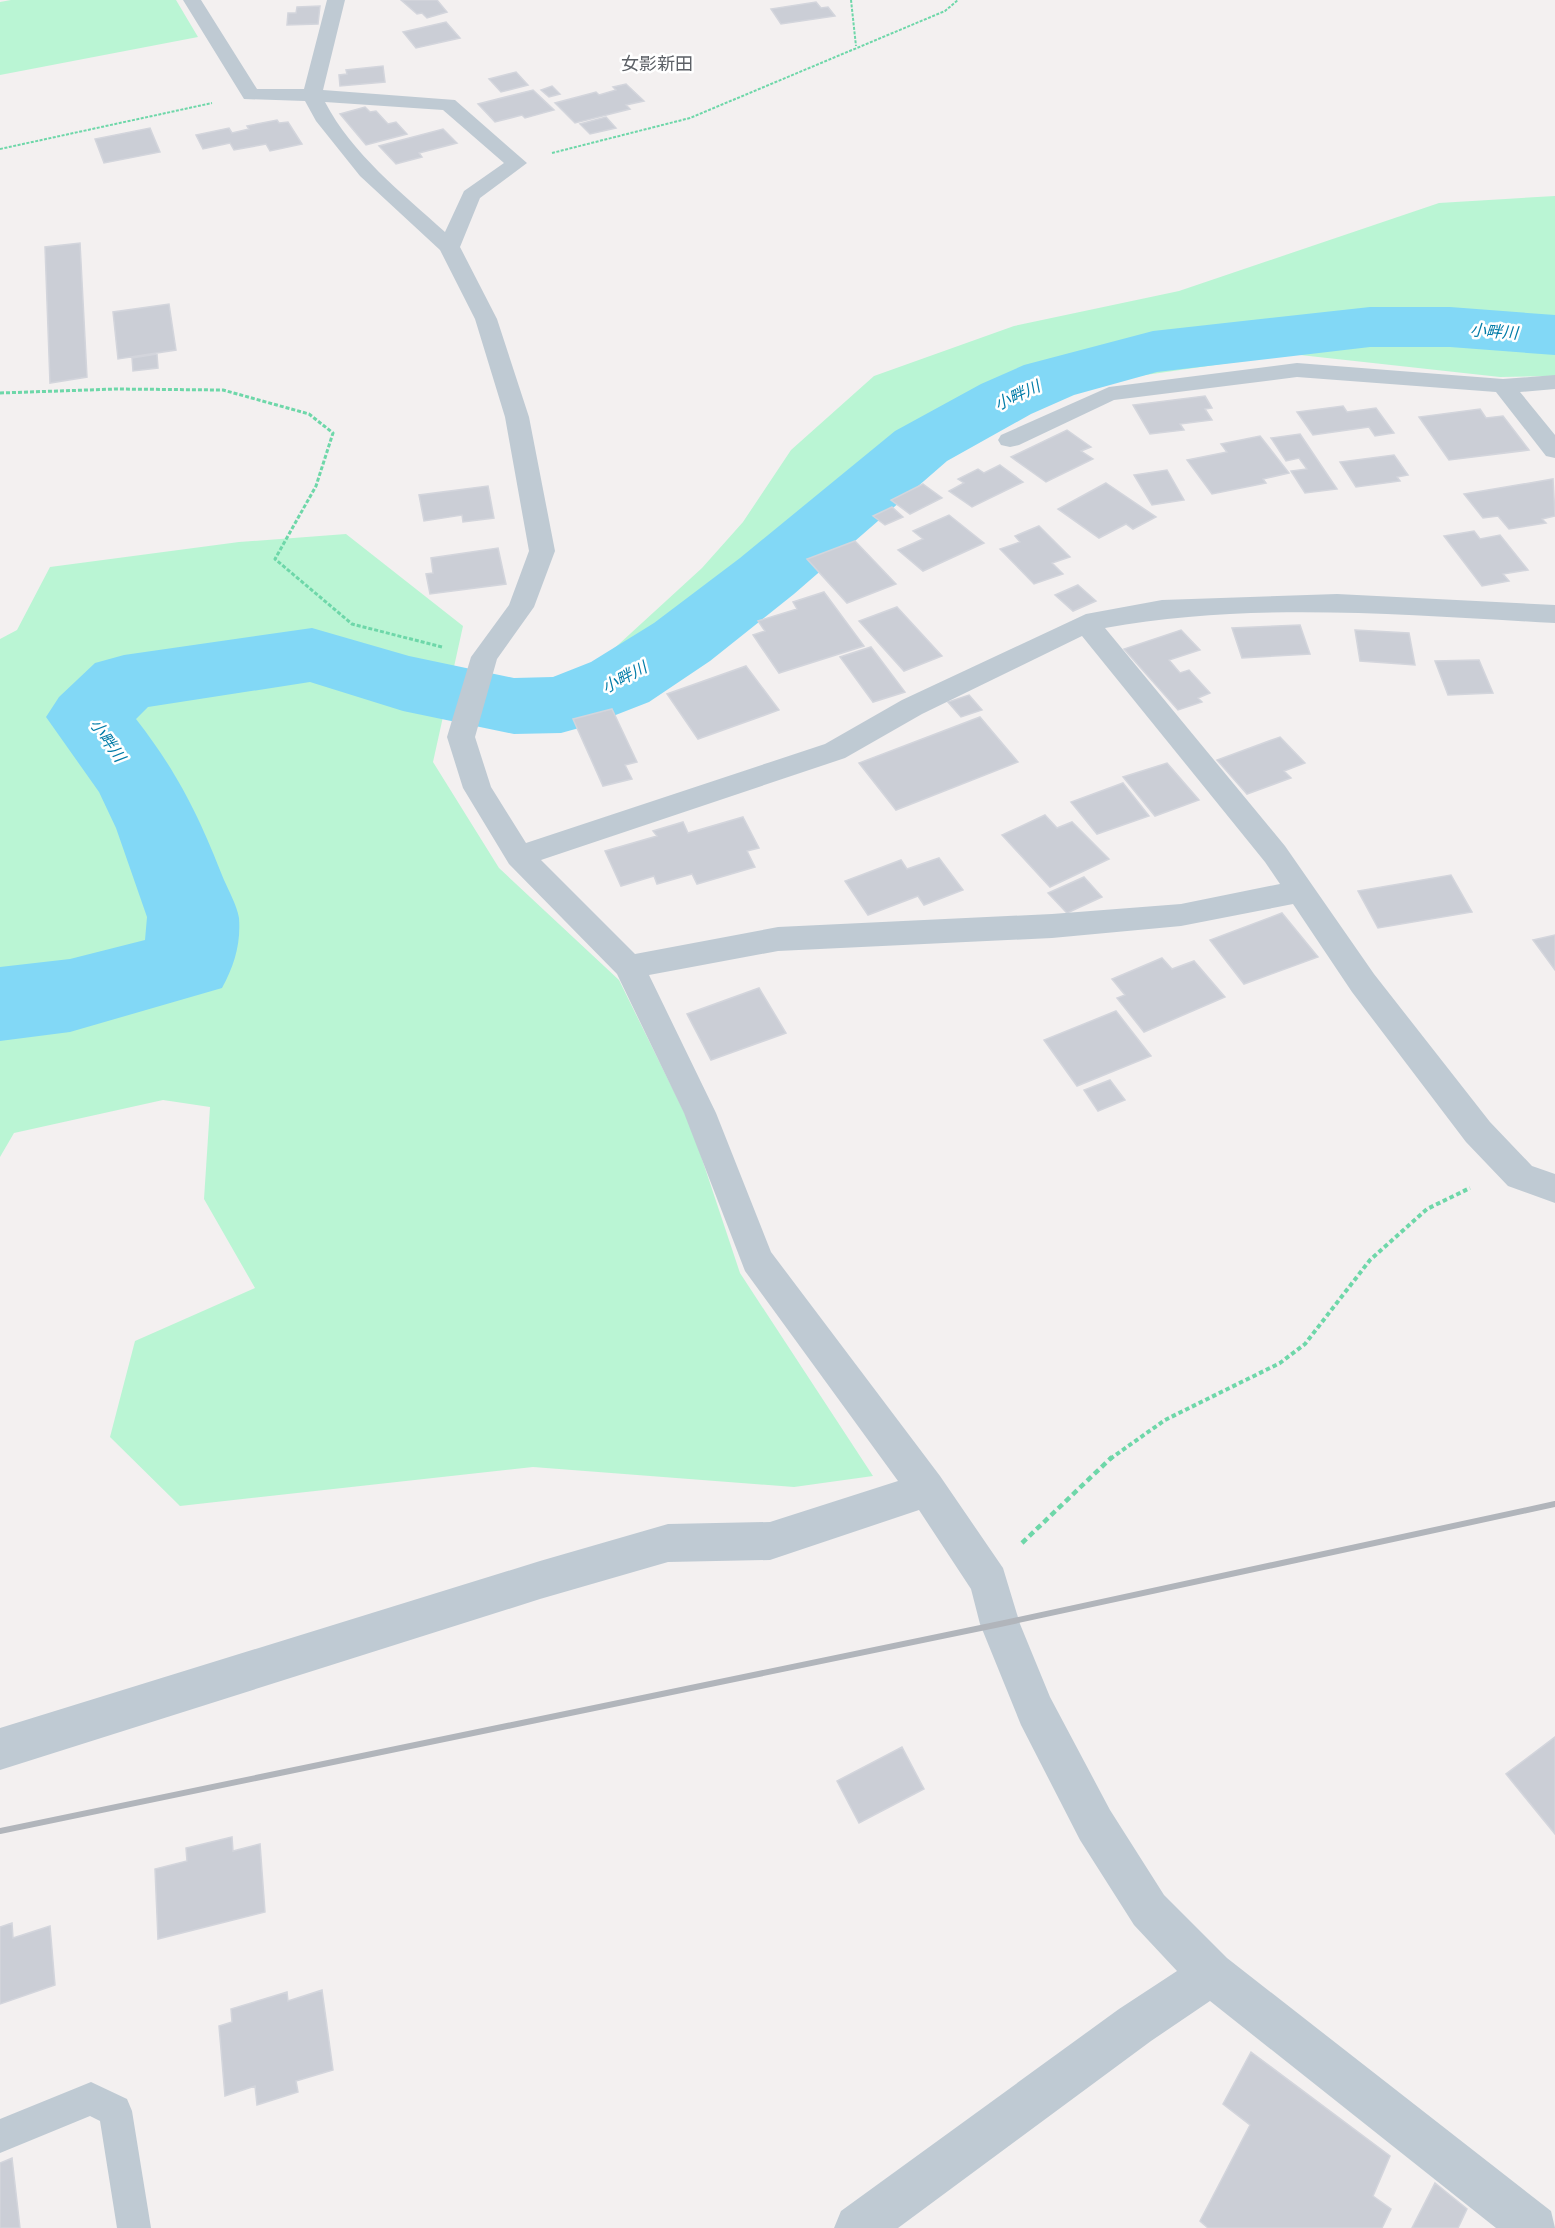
<svg xmlns="http://www.w3.org/2000/svg" width="1555" height="2228" viewBox="0 0 1555 2228" font-family="'Varela Round','Noto Sans JP',sans-serif">
	<rect width="100%" height="100%" fill="#f3f0f0"/>
	<path fill="#baf5d4" d="M11,0H176L198,37L0,75V2Z
		M1555,196V376L1500,377L1291,354L1083,384L965,439L824,510L712,602L595,666L702,568L743,522L791,450L874,376L1014,326L1179,291L1439,203Z
		M346,534L463,626L433,762L499,868L619,980L691,1126L740,1273L873,1476L794,1487L533,1467L180,1506L110,1437L135,1341L255,1288L204,1199L210,1107L163,1100L14,1133L0,1157V639L17,630L50,567L239,542Z"/>
	<g fill="none" stroke-linecap="round" stroke-linejoin="round">
		<path fill="#82d8f6" fill-rule="evenodd" d="M1370,307H1450L1555,315V355L1450,347H1370L1157,372L1074,395L1031,414L947,461L794,594L710,661L649,702L590,725L561,733L514,734L403,711L310,682L148,707L136,719C178,773 199,816 224,880C229,891 237,906 239,918C241,944 234,966 222,988L70,1032L0,1041V967L70,959L145,940L147,917L116,828L99,792L46,717L59,697L95,663L124,655L312,628L409,656L514,678L553,677L591,662L654,623L740,558L895,431L981,384L1024,365L1153,331Z"/>
	</g>
	<path fill="#cbced6" stroke="#d3d5dc" stroke-width="1.5" d="M401,0H437L447,12L427,18L422,13L417,14Z
		M816,2L821,8L828,7L835,16L781,24L771,9Z
		M320,6L318,24L287,25L288,13H296L297,7Z
		M446,22L460,38L416,48L403,32Z
		M383,66L385,82L340,86L339,75L347,74L346,70Z
		M516,72L528,85L501,92L489,79Z
		M626,84L644,101L626,105L630,109L575,123L555,103L596,92L599,95L616,90L613,87Z
		M552,86L560,94L549,97L541,90Z
		M533,90L554,110L525,118L522,115L495,122L478,104Z
		M365,107L370,112L376,111L388,124L396,122L407,134L366,145L340,114Z
		M606,117L616,128L590,134L580,124Z
		M277,120L279,123L288,122L302,144L270,151L266,144L234,150L230,143L203,149L196,135L229,128L232,133L249,129L247,126Z
		M150,128L160,152L104,163L95,139Z
		M443,129L457,143L419,153L422,157L396,164L379,146Z
		M80,243L87,377L50,383L45,247Z
		M169,304L176,350L118,359L113,312Z
		M157,354L158,368L133,371L132,358Z
		M1205,396L1212,408L1205,409L1212,420L1180,424L1184,430L1150,434L1133,405Z
		M1343,406L1347,412L1376,408L1394,433L1375,436L1369,427L1313,435L1297,412Z
		M1480,409L1486,418L1503,416L1529,450L1449,460L1419,417Z
		M1067,430L1091,447L1081,451L1093,459L1046,482L1011,457Z
		M1300,434L1337,489L1305,493L1291,471L1307,469L1299,458L1286,461L1271,438Z
		M1260,436L1289,473L1263,479L1266,483L1212,494L1187,460L1227,452L1221,444Z
		M1394,455L1408,475L1397,477L1400,481L1356,487L1340,462Z
		M1000,465L1023,482L972,507L949,491L964,483L958,479L978,469L984,473Z
		M1167,470L1184,500L1152,505L1134,475Z
		M1553,479L1555,516L1542,519L1546,523L1509,529L1498,516L1483,518L1464,494Z
		M1106,483L1156,517L1133,529L1126,524L1099,538L1058,509Z
		M923,484L942,498L910,514L891,500Z
		M488,486L494,518L463,522L462,515L424,521L419,495Z
		M892,507L903,517L885,525L873,516Z
		M949,515L984,543L923,571L898,550L923,539L913,531Z
		M1039,526L1070,557L1052,563L1063,574L1034,584L1000,549L1020,542L1015,536Z
		M1474,531L1480,539L1500,535L1528,570L1503,574L1509,581L1482,586L1444,536Z
		M855,541L896,584L847,603L807,559Z
		M498,548L506,584L430,594L426,574L433,573L431,558Z
		M1078,585L1096,601L1073,611L1055,595Z
		M824,592L864,646L779,673L753,635L765,631L758,621L797,609L793,602Z
		M897,607L942,656L904,671L859,621Z
		M1300,625L1310,654L1242,658L1232,628Z
		M1181,630L1200,650L1169,660L1180,673L1189,670L1210,693L1198,698L1202,702L1178,710L1124,649Z
		M1355,630L1409,633L1415,665L1360,661Z
		M871,647L905,692L873,702L840,657Z
		M1479,660L1493,693L1448,695L1435,661Z
		M746,666L779,710L698,739L667,694Z
		M969,695L982,710L961,717L948,702Z
		M612,709L637,762L625,765L632,779L603,786L573,719Z
		M980,717L1018,762L896,810L859,763Z
		M1280,737L1305,763L1284,771L1291,778L1247,794L1217,760Z
		M1167,763L1199,800L1155,816L1123,777Z
		M1123,783L1149,816L1097,834L1071,802Z
		M1045,815L1057,828L1072,822L1109,859L1050,887L1002,835Z
		M743,817L759,848L747,851L755,867L697,884L692,874L657,884L654,876L621,886L605,851L657,836L653,831L683,822L688,833Z
		M939,858L963,890L924,905L918,896L868,915L845,881L901,860L907,869Z
		M1451,875L1472,912L1378,928L1358,891Z
		M1084,877L1102,897L1067,913L1048,893Z
		M1282,913L1318,957L1244,984L1210,940Z
		M1555,935V970L1533,940Z
		M1162,958L1172,969L1194,961L1225,997L1144,1032L1117,998L1125,995L1112,979Z
		M759,988L786,1033L711,1060L687,1014Z
		M1116,1011L1151,1056L1077,1086L1044,1040Z
		M1110,1080L1125,1100L1098,1111L1084,1090Z
		M1555,1737V1834L1506,1774Z
		M902,1747L924,1789L859,1823L837,1781Z
		M232,1837L233,1851L260,1844L265,1912L158,1939L155,1869L187,1861L186,1848Z
		M12,1923L13,1938L50,1926L55,1985L0,2004V1927Z
		M322,1990L333,2070L296,2081L298,2092L257,2105L255,2086L225,2096L219,2026L232,2022L231,2009L287,1992L288,2001Z
		M1251,2052L1390,2156L1373,2196L1391,2209L1382,2228H1208L1200,2221L1250,2125L1223,2104Z
		M12,2158L20,2228H0V2163Z
		M1435,2183L1467,2209L1458,2228H1412Z"/>
	<g fill="none" stroke-linecap="round" stroke-linejoin="round">
		<path stroke="#6ed7a9" stroke-width="2" stroke-dasharray="3 1.5" stroke-linecap="butt" d="M851,0L856,46
			M0,149L212,103
			M552,153L690,118L945,11L958,0"/>
		<path stroke="#6ed7a9" stroke-width="3" stroke-dasharray="4 2" stroke-linecap="butt" d="M0,393L116,389L223,390L309,414L333,433L316,486L275,559L352,624L442,647"/>
		<path stroke="#6ed7a9" stroke-width="4" stroke-dasharray="4.5 3" stroke-linecap="butt" d="M1110,1459L1165,1420L1280,1363L1305,1344L1370,1260L1427,1209L1470,1188"/>
		<path stroke="#6ed7a9" stroke-width="4.5" stroke-dasharray="6 4" stroke-linecap="butt" d="M1022,1543L1112,1457"/>
		<path fill="#bfcad3" fill-rule="evenodd" d="M91,2082L127,2099L132,2111L151,2228H117L100,2121L90,2116L0,2153V2119Z"/>
		<path fill="#bfcad3" fill-rule="evenodd" d="M183,0H201L257,89H304L327,0H345L323,90L455,100L527,163L480,198L460,247L497,319L529,417L555,551L534,607L497,659L475,737L491,787L526,843L825,744L902,700L1086,614L1162,600L1337,594L1555,605V623C1406,615 1253,601 1105,628L1285,846L1374,974L1490,1122L1532,1166L1555,1174V1203L1508,1186L1466,1142L1352,992L1293,904L1181,926L1052,938L778,951L649,975L716,1113L771,1252L940,1476L1003,1568L1020,1624L1050,1697L1110,1810L1164,1895L1227,1958L1551,2211L1555,2228H1496L1210,2001L1151,2041L898,2228H834L841,2211L1119,2009L1177,1971L1134,1925L1080,1840L1021,1725L980,1624L971,1589L919,1510L770,1560L668,1562L540,1599L0,1770V1728L540,1561L668,1524L770,1522L898,1481L745,1271L684,1113L617,974L509,864L463,788L447,737L471,657L509,605L529,551L505,417L475,319L440,250L360,176L316,121L305,101L244,99ZM325,102L443,110L504,163L464,191L445,232C402,193 352,154 325,102ZM1082,636L1265,862L1280,884L1181,904L1052,914L778,927L635,954L541,860L845,758L922,714Z
			M1297,363L1503,379L1555,375V389L1520,392L1555,435V458L1546,456L1496,392L1297,377L1114,400L1019,445L1010,447L1001,445L998,440L1001,435L1109,387Z"/>
		<path stroke="#b1b5bb" stroke-width="6" d="M0,1831L1000,1624L1555,1504"/>
	</g>
	<g text-anchor="middle" stroke-width="5" stroke-linejoin="round" paint-order="stroke">
		<g font-size="16" font-style="italic" fill="#027ca8" stroke="#fff">
			<text transform="translate(1494 331) rotate(4)" y="6">小畔川</text>
			<text transform="translate(1017 395) rotate(-25)" y="6">小畔川</text>
			<text transform="translate(624 677) rotate(-28)" y="6">小畔川</text>
			<text transform="translate(108 740) rotate(55)" y="6">小畔川</text>
		</g>
		<g font-size="18" fill="#5c6066" stroke="#fff">
			<text x="657" y="70">女影新田</text>
		</g>
	</g>
</svg>
